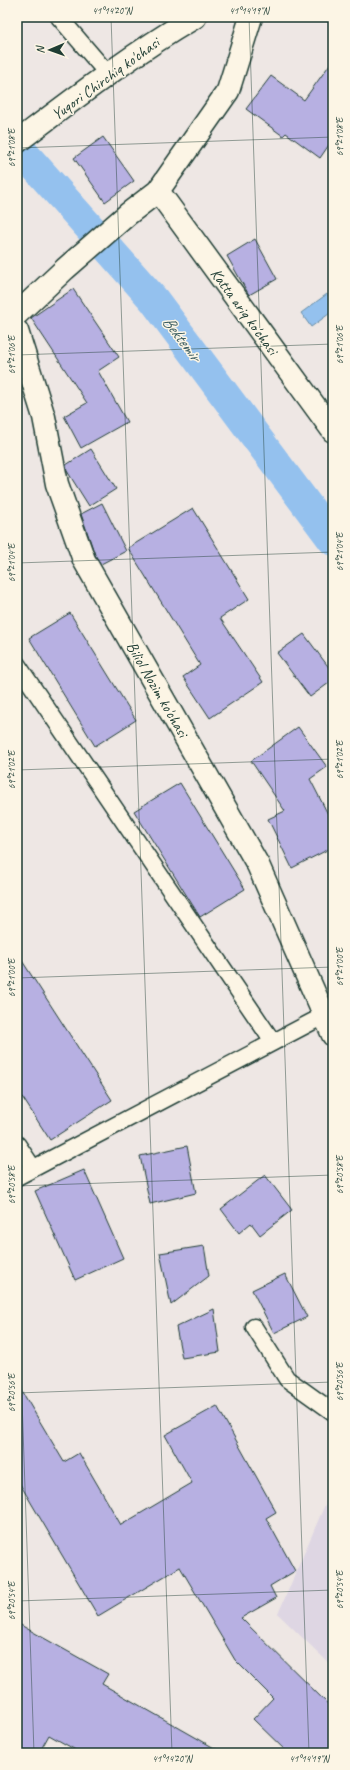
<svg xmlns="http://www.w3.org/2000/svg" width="350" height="1770" viewBox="0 0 350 1770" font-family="Caveat,sans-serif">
	<rect width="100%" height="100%" fill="#eee7e4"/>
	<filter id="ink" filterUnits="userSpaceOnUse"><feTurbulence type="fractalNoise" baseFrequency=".025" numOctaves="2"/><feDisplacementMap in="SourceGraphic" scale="8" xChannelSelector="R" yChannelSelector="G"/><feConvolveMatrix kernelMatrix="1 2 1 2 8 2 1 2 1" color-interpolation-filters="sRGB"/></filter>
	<g filter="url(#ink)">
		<path fill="#ded6e3" d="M333,1486V1667L278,1614Z"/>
		<path fill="#94c1ee" stroke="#658ca4" d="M327,294L333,303V311L311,327L301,313Z"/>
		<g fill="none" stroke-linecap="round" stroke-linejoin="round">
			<path stroke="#94c1ee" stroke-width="31" d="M17,146L154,300L333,540"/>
		</g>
		<path fill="#b7b0e2" stroke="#1f3d34" d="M333,60V139L320,158L286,133L283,136L246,109L271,76L304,100Z
			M103,137L134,181L105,202L74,158Z
			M255,239L277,279L249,295L227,256Z
			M73,289L119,357L98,371L127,422L81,448L64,416L87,403L31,318Z
			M91,449L116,489L89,506L67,471L66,465Z
			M102,503L126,551L101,564L95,555L81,514Z
			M193,508L249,599L220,618L263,682L210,718L183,677L200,665L128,548Z
			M70,613L136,720L95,746L29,638Z
			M304,634L333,673V680L310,697L277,653Z
			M298,727L327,767L310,779L333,824V847L292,868L268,819L285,811L251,761Z
			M180,783L245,889L200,917L134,811Z
			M17,953L112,1100L50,1140L17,1089Z
			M187,1146L196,1193L150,1204L140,1156Z
			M84,1170L123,1258L75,1280L35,1191Z
			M265,1175L292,1210L260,1235L251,1223L239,1233L221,1209Z
			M204,1246L209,1276L171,1305L160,1253Z
			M285,1274L307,1317L274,1333L252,1290Z
			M214,1309L220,1352L182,1358L176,1327Z
			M17,1383L64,1462L79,1453L121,1525L192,1483L165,1435L217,1406L276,1512L266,1518L295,1571L270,1586L276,1598L241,1618L333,1709V1753H288L253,1719L273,1698L235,1660L180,1567L98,1616L17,1479Z
			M17,1623L108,1674L102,1684L223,1753H81L49,1735L39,1753H25L17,1748Z"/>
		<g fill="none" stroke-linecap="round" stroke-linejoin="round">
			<g stroke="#1f3d34" stroke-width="19">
				<path id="service" d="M59,17L107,73
					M17,664L273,1042
					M17,1144L33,1168
					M17,1177L325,1015
					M254,1327L287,1379L333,1412"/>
			</g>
			<g stroke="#1f3d34" stroke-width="25">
				<path id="minor" d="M158,191L333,431
					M17,314L65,269L128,214L158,191L228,91L251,17
					M17,331L44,417L57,484L84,560L258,865L333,1035"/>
			</g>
			<g stroke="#1f3d34" stroke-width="25">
				<path id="tertiary" d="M17,142C75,98 132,54 195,17"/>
			</g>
			<use href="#service" stroke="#fcf5e5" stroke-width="16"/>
			<use href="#minor" stroke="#fcf5e5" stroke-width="22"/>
			<use href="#tertiary" stroke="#fcf5e5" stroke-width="22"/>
		</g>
	</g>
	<path fill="none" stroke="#1f3d34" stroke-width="1" stroke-opacity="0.45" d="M111,17L172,1753M249,17L309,1753M17,148L333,137M17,355L333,344M17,563L333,552M17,770L333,759M17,978L333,967M17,1186L333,1175M17,1252L34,1753M17,1393L333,1382M17,1601L333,1590"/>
	<g text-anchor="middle" stroke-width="3" stroke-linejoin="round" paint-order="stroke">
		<g font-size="16" fill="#1f3d34" stroke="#fcf5e5">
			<text transform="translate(105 78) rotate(-36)" y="6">Yuqori Chirchiq ko'chasi</text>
			<text transform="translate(245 311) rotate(54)" y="6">Katta ariq ko'chasi</text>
			<text transform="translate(158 689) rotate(60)" y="6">Biliol Nozim ko'chasi</text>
		</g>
		<g font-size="17" font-style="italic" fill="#3c5e62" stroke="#fcf5e5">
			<text transform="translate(182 338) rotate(53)" y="6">Bektemir</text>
		</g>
	</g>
	<rect width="350" height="1770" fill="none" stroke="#fcf5e5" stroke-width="44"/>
	<g transform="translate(50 50) rotate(268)" stroke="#fcf5e5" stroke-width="3" paint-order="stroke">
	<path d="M0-3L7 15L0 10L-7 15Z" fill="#1f3d34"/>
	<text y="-6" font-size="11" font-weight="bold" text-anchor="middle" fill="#1f3d34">N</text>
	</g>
	<rect x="22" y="22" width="306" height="1726" fill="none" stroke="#1f3d34" stroke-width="1.5"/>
	<g font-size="10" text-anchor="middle" fill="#1f3d34">
		<text x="112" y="14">41°14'20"N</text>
		<text x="249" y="14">41°14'19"N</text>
		<text transform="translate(339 137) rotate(-90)" y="4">69°21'08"E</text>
		<text transform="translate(11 148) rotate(-90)" y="4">69°21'08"E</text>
		<text transform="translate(339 345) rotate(-90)" y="4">69°21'06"E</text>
		<text transform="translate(11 355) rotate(-90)" y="4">69°21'06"E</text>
		<text transform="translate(339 552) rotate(-90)" y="4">69°21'04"E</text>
		<text transform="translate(11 563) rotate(-90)" y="4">69°21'04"E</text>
		<text transform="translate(339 760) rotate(-90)" y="4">69°21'02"E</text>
		<text transform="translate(11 770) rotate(-90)" y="4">69°21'02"E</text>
		<text transform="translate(339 967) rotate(-90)" y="4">69°21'00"E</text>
		<text transform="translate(11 978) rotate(-90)" y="4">69°21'00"E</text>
		<text transform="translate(339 1175) rotate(-90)" y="4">69°20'58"E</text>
		<text transform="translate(11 1185) rotate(-90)" y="4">69°20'58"E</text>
		<text transform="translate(339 1382) rotate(-90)" y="4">69°20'56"E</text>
		<text transform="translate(11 1393) rotate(-90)" y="4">69°20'56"E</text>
		<text transform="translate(339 1590) rotate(-90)" y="4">69°20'54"E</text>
		<text transform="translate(11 1601) rotate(-90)" y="4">69°20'54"E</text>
		<text x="172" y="1762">41°14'20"N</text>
		<text x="309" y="1762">41°14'19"N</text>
	</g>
</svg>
